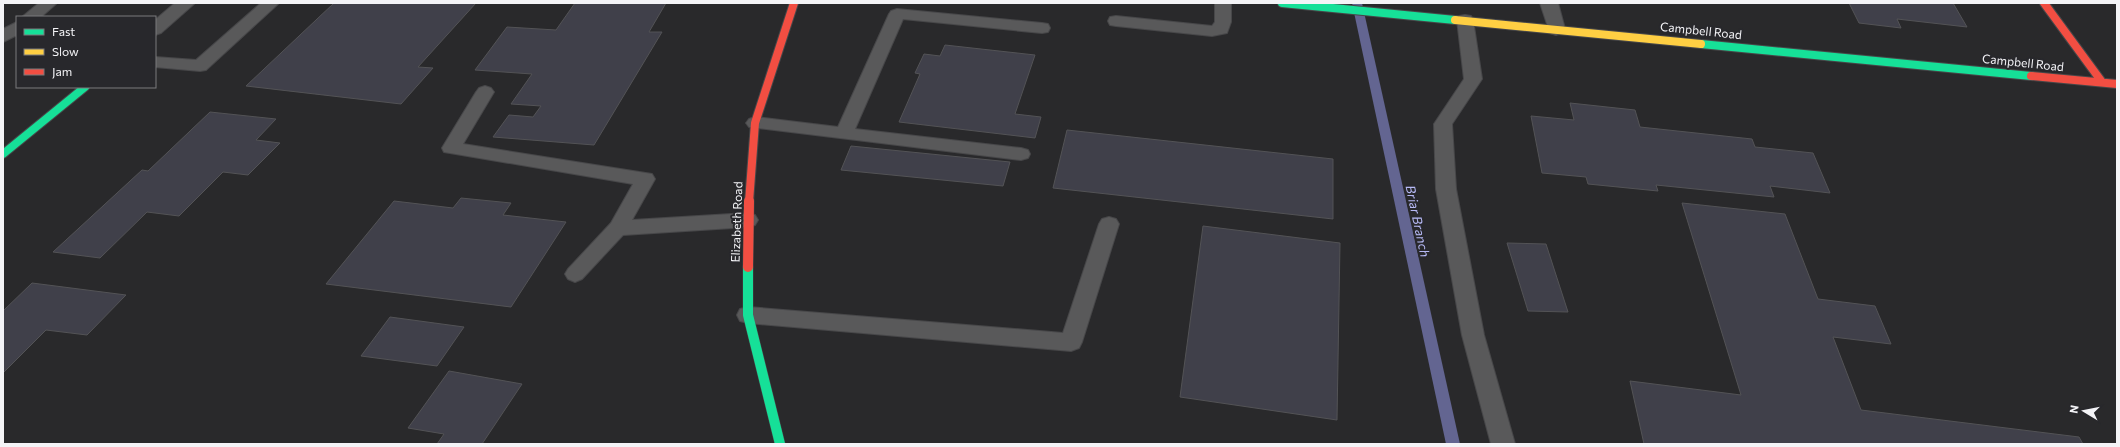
<svg xmlns="http://www.w3.org/2000/svg" width="2120" height="447" viewBox="0 0 2120 447" font-family="Commissioner,sans-serif">
	<rect width="100%" height="100%" fill="#29292b"/>
	<g fill="none" stroke-linecap="round" stroke-linejoin="round">
		<path fill="#636591" fill-rule="evenodd" d="M1352,3H1362L1460,444H1446Z"/>
	</g>
	<path fill="#40404a" stroke="#535356" d="M334,3H476L418,67L433,68L401,104L246,86Z
		M575,3H666L649,32H662L594,145L493,137L509,115L533,117L541,106L511,104L532,74L475,70L507,27L556,30Z
		M1849,3H1953L1967,27L1897,19L1901,28L1859,23Z
		M945,45L1035,55L1015,114L1041,117L1035,138L899,122L920,74L915,73L924,54L940,56Z
		M1570,103L1635,110L1640,127L1752,139L1755,147L1813,153L1830,193L1770,186L1774,197L1656,185L1658,191L1588,184L1586,177L1542,173L1531,116L1574,120Z
		M210,112L276,119L256,140L280,143L248,175L223,172L179,216L147,212L100,258L53,252L142,170L148,171Z
		M1067,130L1333,159V219L1053,188Z
		M851,146L1010,162L1003,186L841,170Z
		M461,198L511,203L503,215L566,222L511,307L326,284L394,201L453,208Z
		M1682,203L1785,214L1818,299L1875,306L1891,344L1833,337L1861,410L2079,437L2083,444H1644L1630,381L1741,395Z
		M1203,226L1340,243L1337,420L1180,397Z
		M1507,243L1546,244L1568,312L1528,311Z
		M32,283L126,295L87,335L46,330L3,373V311Z
		M390,317L464,327L437,366L361,356Z
		M449,371L522,384L482,444H437L444,434L408,428Z"/>
	<g fill="none" stroke-linecap="round" stroke-linejoin="round">
		<g stroke="#474749" stroke-width="2">
			<path id="lane" d="M39,3H57L41,17H22Z
				M261,3H279L206,70L200,71L155,67V57L196,60Z
				M1215,3H1231V22L1227,33L1212,36L1116,26L1110,25L1108,21L1110,17L1116,16L1212,26L1215,22Z
				M897,9L1042,23L1048,24L1050,28L1048,32L1042,33L903,19L855,129L1021,148L1028,150L1030,154L1028,158L1021,160L749,127L746,123L749,119L755,117L838,127L889,14L891,11Z
				M1465,15L1471,16L1473,20L1482,79L1452,124L1456,189L1484,335L1515,444H1491L1462,335L1436,189L1434,124L1464,79L1457,20L1459,16Z
				M17,22V35L3,42V29Z
				M485,86L491,88L494,92L463,144L652,174L655,179L632,220L748,213L755,215L758,220L755,225L748,227L623,235L582,279L575,282L568,279L565,274L568,269L611,223L633,184L444,152L442,148L476,92L479,88Z
				M1109,217L1116,219L1119,224L1082,342L1079,348L1071,351L748,323L740,321L737,315L740,309L748,307L1063,333L1099,224L1102,219Z"/>
		</g>
		<g stroke="#474749" stroke-width="2">
			<path id="street" d="M175,3H195L161,33L155,35V20Z
				M1540,3H1558L1565,29L1562,33L1556,35L1550,33Z"/>
		</g>
		<g stroke="#474749" stroke-width="10">
			<path id="fast-far1" d="M1282,3L1455,20
				M1701,44L2031,76
				M3,154L85,87"/>
		</g>
		<g stroke="#474749" stroke-width="11">
			<path id="fast" d="M748,267V315L780,444"/>
		</g>
		<g stroke="#474749" stroke-width="10">
			<path id="slow" d="M1455,20L1701,44"/>
		</g>
		<g stroke="#474749" stroke-width="10">
			<path id="jam-far1" d="M2044,3L2102,82
				M2031,76L2117,84
				M749,202L755,123L794,3"/>
		</g>
		<g stroke="#474749" stroke-width="11">
			<path id="jam" d="M748,267L749,201"/>
		</g>
		<use href="#lane" fill="#59595a" fill-rule="evenodd"/>
		<use href="#street" fill="#59595a" fill-rule="evenodd"/>
		<use href="#fast-far1" stroke="#16e098" stroke-width="8"/>
		<use href="#fast" stroke="#16e098" stroke-width="10"/>
		<use href="#slow" stroke="#ffcf43" stroke-width="8"/>
		<use href="#jam-far1" stroke="#f24e42" stroke-width="8"/>
		<use href="#jam" stroke="#f24e42" stroke-width="10"/>
	</g>
	<g text-anchor="middle" stroke-width="4" stroke-linejoin="round" paint-order="stroke">
		<g font-size="12" fill="#f4f4f7" stroke="#28282c">
			<text transform="translate(1701 31) rotate(6)" y="4">Campbell Road</text>
			<text transform="translate(2023 63) rotate(6)" y="4">Campbell Road</text>
			<text transform="translate(737 222) rotate(-88)" y="4">Elizabeth Road</text>
		</g>
		<g font-size="13" font-style="italic" fill="#b6b9f4" stroke="#28282c">
			<text transform="translate(1418 221) rotate(78)" y="5">Briar Branch</text>
		</g>
	</g>
	<rect width="2120" height="447" fill="none" stroke="#f4f4f7" stroke-width="8"/>
	<rect x="16" y="16" width="140" height="72" fill="#28282c" stroke="#7a7a7d"/>
	<rect x="24" y="29" width="20" height="6" fill="#16e098" stroke="#7a7a7d"/>
	<text x="52" y="36" font-size="12" fill="#f4f4f7">Fast</text>
	<rect x="24" y="49" width="20" height="6" fill="#ffcf43" stroke="#7a7a7d"/>
	<text x="52" y="56" font-size="12" fill="#f4f4f7">Slow</text>
	<rect x="24" y="69" width="20" height="6" fill="#f24e42" stroke="#7a7a7d"/>
	<text x="52" y="76" font-size="12" fill="#f4f4f7">Jam</text>
	<g transform="translate(2084 411) rotate(280)" stroke="#28282c" stroke-width="3" paint-order="stroke">
	<path d="M0-3L7 15L0 10L-7 15Z" fill="#f4f4f7"/>
	<text y="-6" font-size="11" font-weight="bold" text-anchor="middle" fill="#f4f4f7">N</text>
	</g>
</svg>
